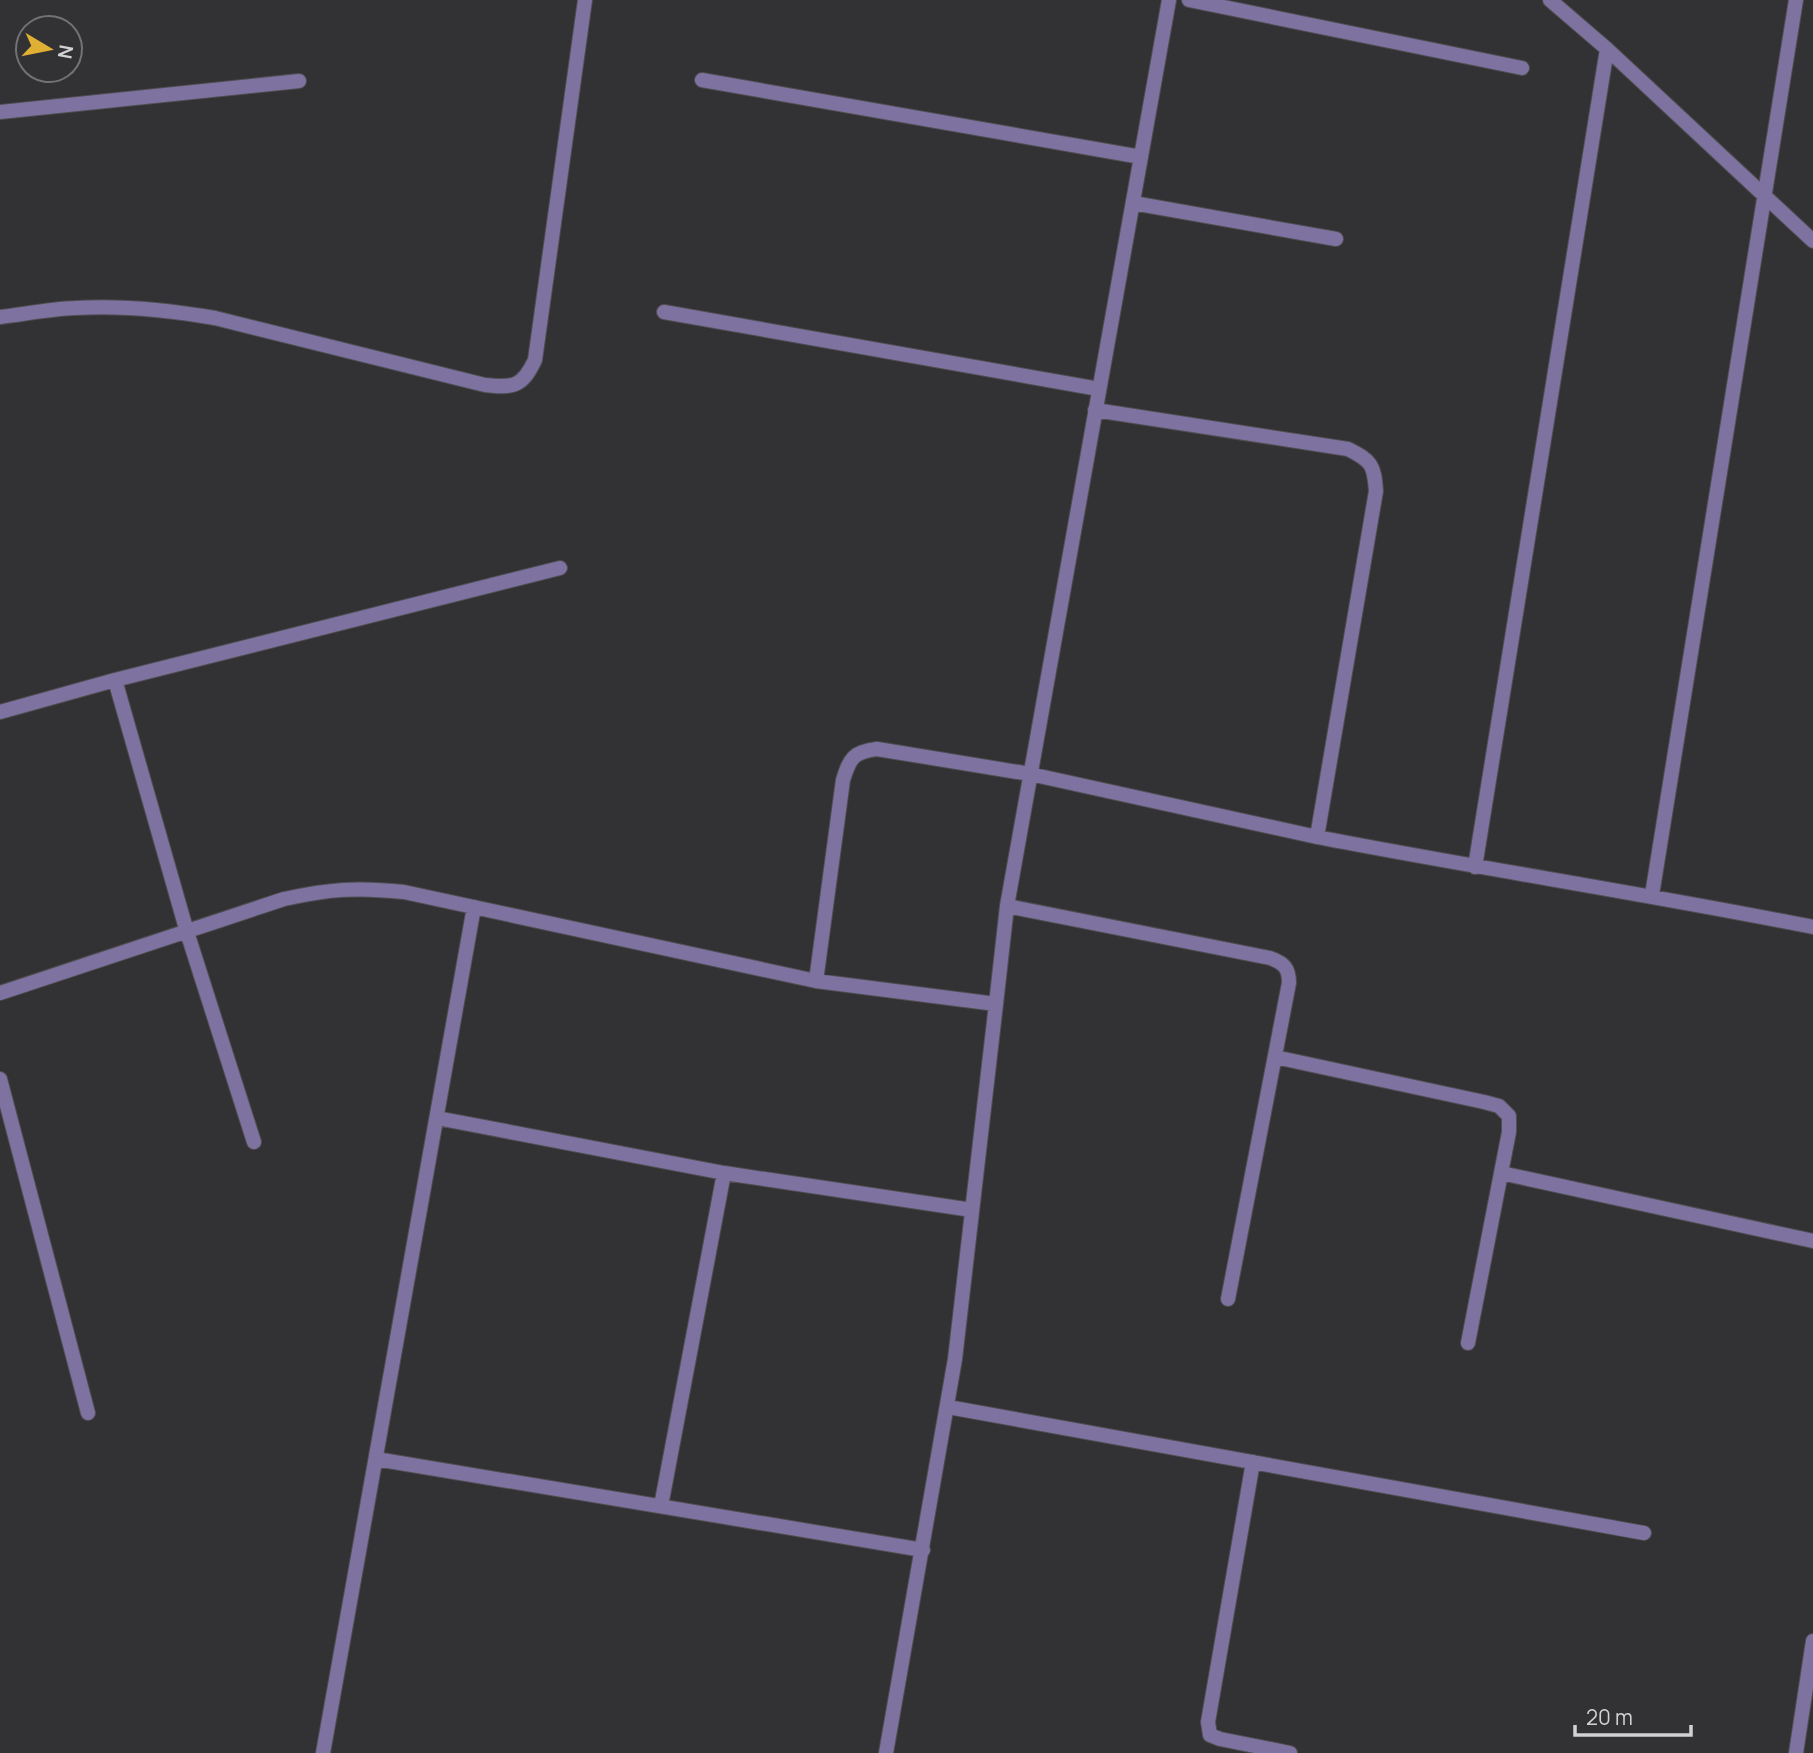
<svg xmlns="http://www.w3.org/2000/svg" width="1813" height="1753" viewBox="0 0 1813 1753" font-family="Manrope,sans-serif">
	<rect width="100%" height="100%" fill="#323134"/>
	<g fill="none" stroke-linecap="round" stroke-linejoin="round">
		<g stroke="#4f4e51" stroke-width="16">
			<path id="minor" d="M1189,0L1522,68
				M1550,0L1607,49L1813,241
				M702,80L1141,157
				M0,112L299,81
				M1133,203L1336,239
				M664,312L1099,389
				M0,317C25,314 50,309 75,308C122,305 169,310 215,318L485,385C514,388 522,387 535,360L585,0
				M115,680L560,568
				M0,712L115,680L187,932L254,1142
				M1317,837C1482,869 1648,894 1813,927
				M1475,867L1607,49
				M1652,895L1796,0
				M1007,906L1270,958C1284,963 1289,968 1289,983L1228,1299
				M816,981L843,780C850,758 853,752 877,749L1030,774L1317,837L1376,491C1374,465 1372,461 1348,449L1095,410
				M0,993L284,899C330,889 357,887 404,892L816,981L996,1004L1007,906L1169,0
				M1275,1057L1484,1102L1499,1106L1509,1116V1132L1468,1343
				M0,1079L88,1413
				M437,1118L724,1173L972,1210
				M1501,1173L1813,1241
				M948,1407L1644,1533
				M376,1459L923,1550
				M1253,1462L1208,1722L1210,1735L1220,1739L1290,1753
				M661,1506L724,1173
				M323,1753L474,907
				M886,1753L955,1359L996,1004
				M1796,1753L1813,1641"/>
		</g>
		<use href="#minor" stroke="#7e72a1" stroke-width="14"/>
	</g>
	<g transform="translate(49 49) rotate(100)"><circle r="33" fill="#323134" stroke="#727174" stroke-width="2"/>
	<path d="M0-5L12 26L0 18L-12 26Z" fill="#e0b034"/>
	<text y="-10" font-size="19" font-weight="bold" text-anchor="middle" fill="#d2d2d3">N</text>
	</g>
	<path d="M1575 1725v10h116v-10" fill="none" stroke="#d2d2d3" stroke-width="3.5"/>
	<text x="1586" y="1725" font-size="21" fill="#d2d2d3" stroke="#323134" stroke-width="5" paint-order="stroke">20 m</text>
</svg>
